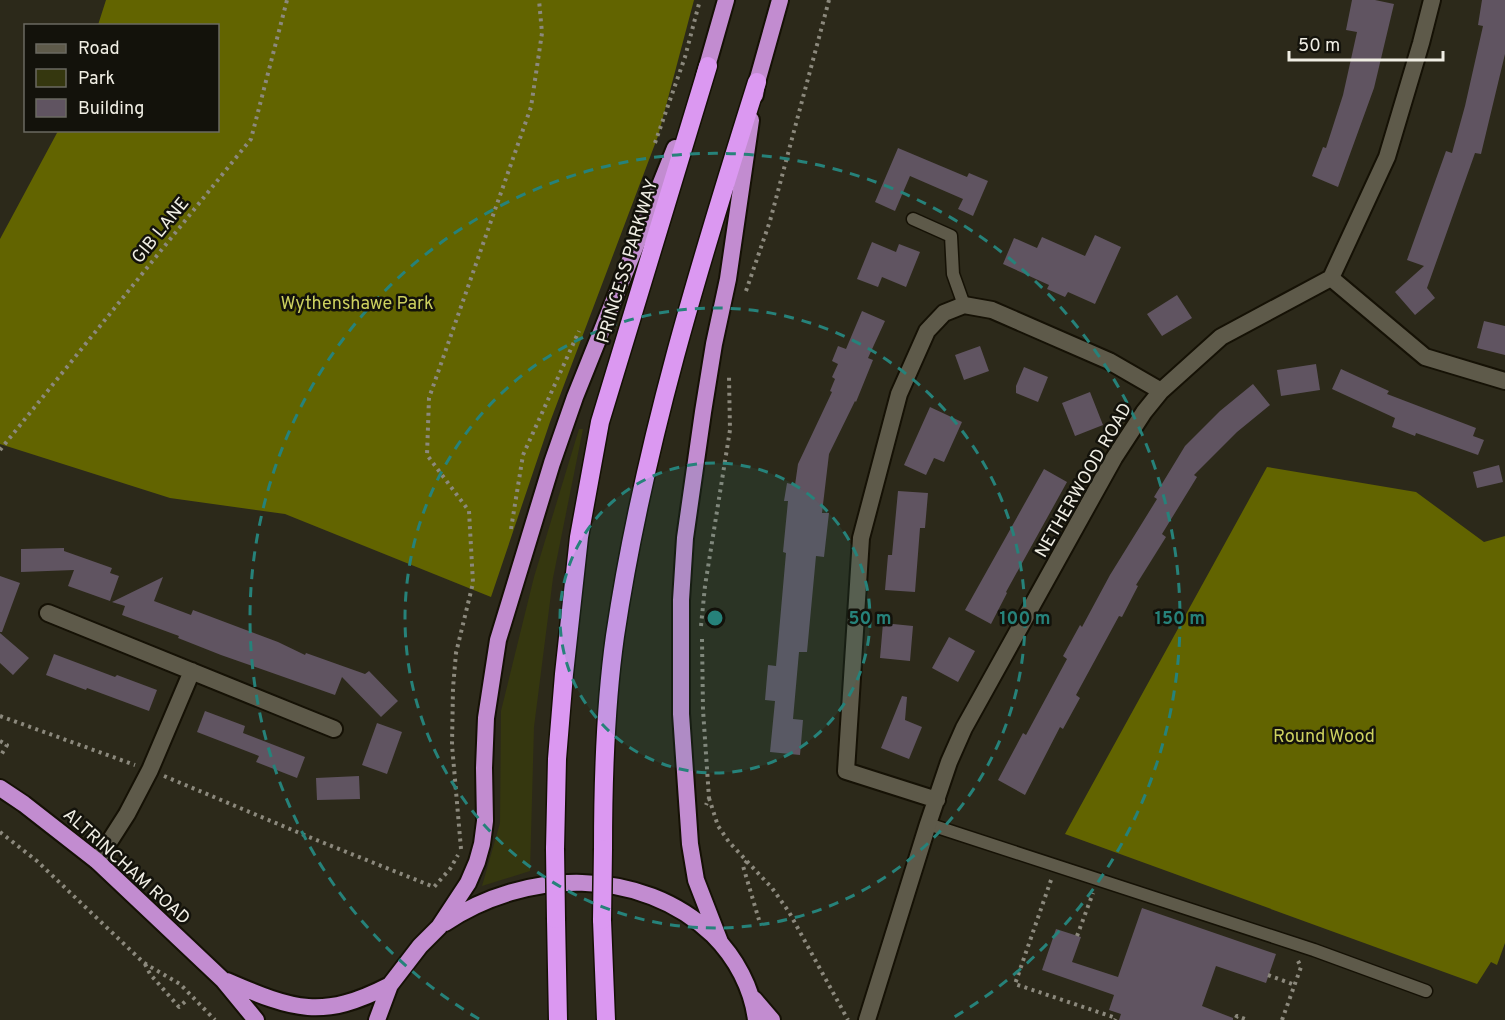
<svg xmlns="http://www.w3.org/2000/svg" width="1505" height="1020" viewBox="0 0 1505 1020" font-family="Overpass,sans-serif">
	<rect width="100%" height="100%" fill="#2c291a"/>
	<path fill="#35370f" d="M579,429H583L553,578L534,727L530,871L482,886L500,823L501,711L534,577Z"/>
	<path fill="#626400" d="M106,0H694L658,136L550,422L491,597L285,514L170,498L0,444V239L58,131L218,130V26L98,25Z
		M1267,467L1416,492L1484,542L1505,536V943L1497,965L1491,962L1477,984L1065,834Z"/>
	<path fill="#605461" d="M1352,0H1375L1394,4L1374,88L1338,187L1312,176L1323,147L1326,148L1343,95L1357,32L1346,30Z
		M1482,0H1505V54L1481,154L1475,153L1427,288L1435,298L1415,315L1395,292L1424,266L1407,260L1446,151L1452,153L1465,106L1483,26L1478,25Z
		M898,148L967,177L969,173L988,181L973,216L958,209L963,199L910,176L895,211L875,202Z
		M1095,235L1121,247L1095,304L1068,292L1065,297L1047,289L1049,285L1003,264L1014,238L1037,248L1042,237L1085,256Z
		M872,242L896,252L899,244L920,252L906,287L882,277L878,287L857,279Z
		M1177,295L1192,318L1162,336L1147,314Z
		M862,311L885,321L868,358L873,360L856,402L855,401L829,454L822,513H829L824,557L816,556L807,652H799L793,719L803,720L800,755L770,752L775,701L765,700L768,665L776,666L786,553L783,552L788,501H784L787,483L795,485L798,464L832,392L830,391L835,379L832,377L838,364L832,361L838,346L846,349Z
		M1484,321L1505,326V355L1477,348Z
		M980,346L989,371L964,380L955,355Z
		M1316,364L1320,390L1281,396L1277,370Z
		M1024,367L1048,377L1038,402L1016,393V386Z
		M1341,369L1389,391L1387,394L1476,428L1473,436L1484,440L1478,455L1416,433L1415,436L1392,427L1395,418L1332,389Z
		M1253,384L1270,405L1237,432L1194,475L1197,477L1162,534L1166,537L1136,585L1138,586L1122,617L1119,616L1076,695L1080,698L1063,729L1060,727L1025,795L998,780L1023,733L1026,735L1067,659L1063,656L1080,625L1082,627L1110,575L1157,499L1154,497L1185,446L1220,411Z
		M1090,392L1103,425L1075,436L1062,403Z
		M930,407L962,422L944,462L934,458L926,475L904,465Z
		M1499,465L1503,482L1477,488L1473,472Z
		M1044,469L1067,482L1006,592L1007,593L991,624L965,610Z
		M898,491L928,493L925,528H920L915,592L885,590L888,555H892Z
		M64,548V551L112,568L110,573L119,576L110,601L68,586L74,570L21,572V549Z
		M0,576L20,583L2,632H0Z
		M163,577L154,601L191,615L193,610L278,642L305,655L306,653L365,674L369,671L398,701L381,717L342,677L335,695L221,655L178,638L179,636L122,615L125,606L112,602Z
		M883,623L913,626L910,661L880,658Z
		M0,633L29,658L13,675L0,663Z
		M949,637L975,651L958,682L932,668Z
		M54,654L115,677L117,675L157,690L149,711L87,688L86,690L46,675Z
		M902,696L907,697L905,720L922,727L909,759L881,748Z
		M205,711L245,726L243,733L305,757L297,778L256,762L259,756L197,732Z
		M377,723L402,732L387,774L362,765Z
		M359,776L360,799L317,800L316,778Z
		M1142,908L1276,954L1266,983L1216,966L1202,1006L1233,1018V1020H1119L1121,1014L1109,1010L1114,995L1042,970L1056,929L1081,937L1072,962L1118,977Z"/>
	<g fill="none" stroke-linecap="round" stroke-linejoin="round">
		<g stroke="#151105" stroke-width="15">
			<path id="service" d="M913,219L951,236L953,274L964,305
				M928,824L1314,950L1426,991"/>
		</g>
		<g stroke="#151105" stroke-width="20">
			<path id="minor" d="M1331,278L1425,357L1505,381
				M48,613L334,729
				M937,800L846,771L861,538L899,394L927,331L944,313L964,305L992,310L1109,361L1161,391
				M97,861L127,814L150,770L192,671
				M867,1020L928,824L949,762L964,728L1114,458L1144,412L1161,391L1221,337L1331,278L1387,157L1421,43L1432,0"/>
		</g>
		<g stroke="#151105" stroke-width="20">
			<path id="trunk" d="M704,77L726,0
				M755,95L757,82L780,0
				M0,788L24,804L97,861L223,980L256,1020
				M445,923C525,869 641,866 713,935C736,958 752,988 756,1020
				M720,942L696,880L690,844L681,714V600L685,538L703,412L714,344L728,279L751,120
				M227,981C294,1010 322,1020 390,985
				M754,999L772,1020
				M377,1020L390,985L420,946L439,927L468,883L477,862L482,844L485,821L484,768L486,718L498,640L552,463L575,397L675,148"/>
		</g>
		<g stroke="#151105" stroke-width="21">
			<path id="motorway" d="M555,849L557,759L564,674L579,537L600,422L708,66
				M603,849C603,778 605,707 615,636C643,447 700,263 757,82
				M556,919L558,1020
				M602,920L606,1020"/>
		</g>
		<path stroke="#8c897d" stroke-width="4" stroke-dasharray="3 4.5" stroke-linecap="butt" d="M655,143L685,57L700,0
			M746,291L770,221L829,0
			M0,450L251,139L287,0
			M511,529L523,455L579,331
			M701,626L705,586L730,430L729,377
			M702,639L703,710L709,798L706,805
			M0,716L135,765
			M0,741L7,745L0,757
			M164,776L309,837L434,887L450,869L458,855
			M709,798L718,826L729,842L772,888L789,912L848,1020
			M0,832L37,861L144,963L180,984L215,1020
			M461,849L452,745L453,688L456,653L473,583L469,511L427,455L429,398L531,107L542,33L539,0
			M747,861L743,866L759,920
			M1051,880L1015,984L1116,1018L1115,1020
			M1077,936L1093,893
			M145,964L150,974L179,1007L187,1000
			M1268,975L1295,985
			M1236,1018L1237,1016L1248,1020
			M1282,1020L1301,967L1298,961"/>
		<use href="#service" stroke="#5e5a4a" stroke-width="12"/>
		<use href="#minor" stroke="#5e5a4a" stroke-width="16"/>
		<use href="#trunk" stroke="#c28cd0" stroke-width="16"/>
		<use href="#motorway" stroke="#db98f1" stroke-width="18"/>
		<g stroke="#151105" stroke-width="21" stroke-linecap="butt">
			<path id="motorway-bridge" d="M555,849L556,919
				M602,920L603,849"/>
		</g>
		<use href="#motorway-bridge" stroke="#db98f1" stroke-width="18"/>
	</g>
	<circle cx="715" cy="618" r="155" fill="#26827a" fill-opacity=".12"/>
	<g fill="none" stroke="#26827a" stroke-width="3" stroke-dasharray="10 8">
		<circle cx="715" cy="618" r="155"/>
		<circle cx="715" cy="618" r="310"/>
		<path d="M479 1019A465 465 0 1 1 951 1019"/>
	</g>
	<g text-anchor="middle" stroke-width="5" stroke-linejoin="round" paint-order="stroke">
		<g font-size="18" fill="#f0eee4" stroke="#13120b">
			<text transform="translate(160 230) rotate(-51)" y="6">GIB LANE</text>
			<text transform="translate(627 261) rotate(-73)" y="6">PRINCESS PARKWAY</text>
			<text transform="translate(1083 480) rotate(-60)" y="6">NETHERWOOD ROAD</text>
			<text transform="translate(127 866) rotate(42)" y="6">ALTRINCHAM ROAD</text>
		</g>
		<g font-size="18" fill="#cdd15f" stroke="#13120b">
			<text x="357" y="309">Wythenshawe Park</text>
			<text x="1324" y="742">Round Wood</text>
		</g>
	</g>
	<circle cx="715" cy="618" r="9" fill="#26827a" stroke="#13120b" stroke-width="3"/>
	<g font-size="18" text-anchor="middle" font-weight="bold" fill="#26827a" stroke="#13120b" stroke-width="5" stroke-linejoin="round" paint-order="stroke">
		<text x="870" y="624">50 m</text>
		<text x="1025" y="624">100 m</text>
		<text x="1180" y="624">150 m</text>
	</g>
	<rect x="24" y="24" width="195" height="108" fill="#13120b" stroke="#6b6a62" stroke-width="1.5"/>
	<rect x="36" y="44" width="30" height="9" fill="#5e5a4a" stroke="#6b6a62" stroke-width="1.5"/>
	<text x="78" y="54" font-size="18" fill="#f0eee4">Road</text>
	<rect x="36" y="69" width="30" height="18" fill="#35370f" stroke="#6b6a62" stroke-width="1.5"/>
	<text x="78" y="84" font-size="18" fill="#f0eee4">Park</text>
	<rect x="36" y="99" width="30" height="18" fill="#605461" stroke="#6b6a62" stroke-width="1.5"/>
	<text x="78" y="114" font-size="18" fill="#f0eee4">Building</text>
	<path d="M1289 51v9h154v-9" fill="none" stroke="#f0eee4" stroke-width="3"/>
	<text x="1298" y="51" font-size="18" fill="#f0eee4" stroke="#13120b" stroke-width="4.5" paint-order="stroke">50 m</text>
</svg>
